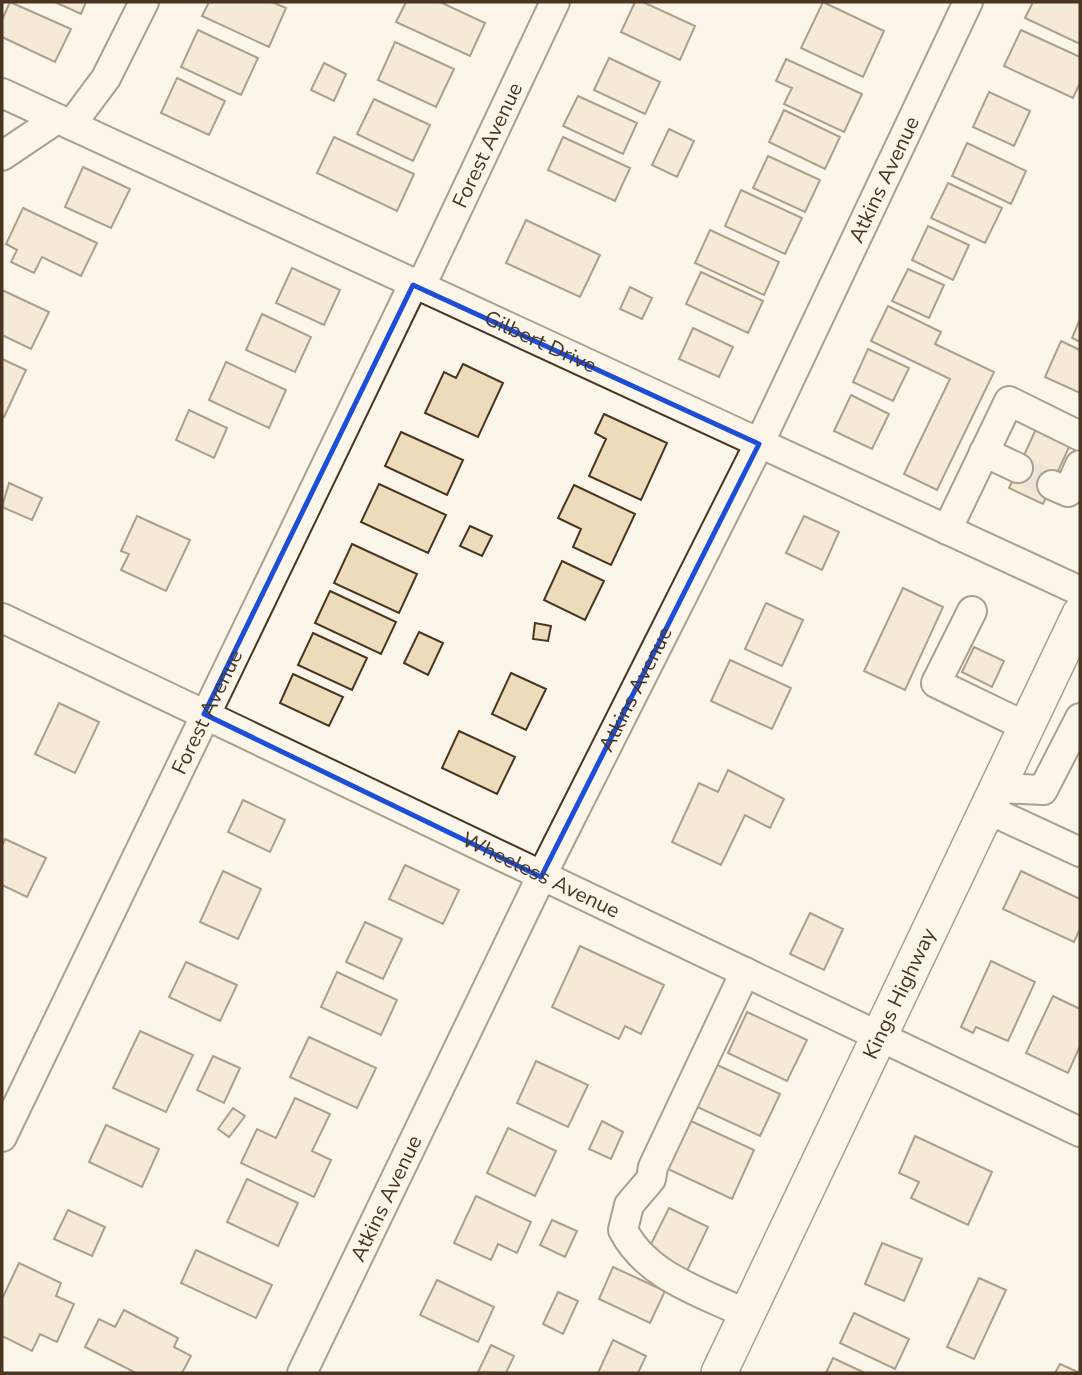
<svg xmlns="http://www.w3.org/2000/svg" width="1082" height="1375" viewBox="0 0 1082 1375" font-family="'Nunito Sans',sans-serif">
	<rect width="100%" height="100%" fill="#fbf6e9"/>
	<path fill="#ecdcbc" stroke="#4a3520" stroke-width="2" d="M10,2L71,29L55,62L2,37V20Z
		M55,2H86L81,14Z
		M209,2H272L286,8L269,47L202,16Z
		M406,2H440L485,23L470,56L396,22Z
		M635,2H643L695,26L680,60L621,32Z
		M823,2L884,31L863,77L801,48Z
		M1033,2H1080V44L1025,18Z
		M198,30L258,58L241,95L181,67Z
		M1021,30L1080,57V83L1073,98L1004,66Z
		M395,42L454,69L436,107L378,80Z
		M609,58L660,82L645,114L594,90Z
		M786,59L862,94L844,132L784,104L792,88L776,81Z
		M324,63L346,74L334,101L311,90Z
		M177,78L225,101L209,135L161,113Z
		M989,92L1030,111L1014,146L973,127Z
		M578,96L637,123L623,154L563,126Z
		M374,99L430,125L413,161L357,134Z
		M784,110L840,137L825,169L769,142Z
		M669,129L694,141L677,177L652,165Z
		M334,137L414,174L397,211L317,173Z
		M563,137L630,168L615,201L548,170Z
		M967,143L1026,171L1011,204L952,176Z
		M768,156L820,180L805,212L753,188Z
		M83,167L130,189L111,228L65,207Z
		M948,183L1002,208L985,243L931,218Z
		M741,190L802,218L785,254L725,226Z
		M23,208L97,243L81,276L42,257L34,273L11,262L17,250L6,244Z
		M526,220L600,255L580,297L506,263Z
		M928,226L969,245L953,280L912,260Z
		M710,230L779,262L764,295L695,263Z
		M292,268L340,290L324,325L276,303Z
		M908,269L944,285L929,318L892,301Z
		M701,272L763,301L748,333L686,304Z
		M630,287L652,298L642,319L620,309Z
		M2,290L49,312L31,349L2,335Z
		M888,306L941,332L935,344L994,372L937,490L904,474L950,379L871,341Z
		M262,314L311,337L295,372L246,350Z
		M1080,319V342L1072,338Z
		M693,328L733,347L719,377L679,359Z
		M1061,341L1080,350V393L1045,377Z
		M868,349L909,368L893,401L853,382Z
		M2,359L26,370L4,417L2,415Z
		M226,362L286,390L269,428L209,400Z
		M463,364L503,383L478,437L425,413L444,372L456,378Z
		M851,395L889,414L872,449L834,431Z
		M189,410L227,428L214,458L176,440Z
		M604,414L667,443L641,500L589,476L606,439L595,433Z
		M1036,429L1070,445L1043,504L1009,488Z
		M401,432L463,460L447,495L385,466Z
		M9,483L42,498L32,520L2,507Z
		M379,484L446,515L428,553L361,522Z
		M574,485L635,514L611,565L573,547L581,529L558,518Z
		M137,516L190,540L166,591L121,570L129,554L121,551Z
		M804,516L839,532L822,570L786,553Z
		M470,526L492,536L482,556L460,546Z
		M352,544L417,574L399,613L334,583Z
		M562,561L604,581L585,620L544,600Z
		M903,588L943,607L905,690L864,671Z
		M330,591L396,622L381,654L315,623Z
		M766,603L803,620L782,666L745,649Z
		M535,623L551,626L548,641L533,639Z
		M419,632L443,643L428,675L404,663Z
		M313,633L367,658L352,690L298,665Z
		M974,647L1004,661L992,687L962,672Z
		M730,660L791,688L772,729L711,701Z
		M511,673L546,689L526,730L492,714Z
		M293,674L343,697L329,726L280,703Z
		M59,703L99,722L75,773L35,754Z
		M459,731L515,757L497,794L442,768Z
		M728,770L784,799L770,828L745,815L721,865L672,842L699,783L718,792Z
		M243,800L285,820L270,852L228,832Z
		M5,839L46,858L27,897L2,885V846Z
		M405,865L459,890L443,924L389,899Z
		M223,871L261,889L238,939L200,922Z
		M1021,871L1080,899V929L1074,942L1003,909Z
		M810,913L843,929L824,970L790,954Z
		M365,922L402,939L383,979L346,962Z
		M580,946L664,985L641,1034L625,1026L619,1039L552,1007Z
		M991,961L1035,982L1008,1041L976,1027L973,1033L961,1027Z
		M186,962L237,985L220,1021L169,997Z
		M337,972L397,1000L381,1035L321,1007Z
		M1053,996L1080,1009V1046L1068,1073L1026,1053Z
		M747,1012L807,1040L787,1081L728,1053Z
		M140,1031L193,1055L166,1112L113,1088Z
		M309,1037L376,1068L357,1108L290,1077Z
		M213,1056L240,1068L224,1103L197,1090Z
		M536,1061L588,1085L568,1127L517,1103Z
		M713,1063L780,1094L760,1136L693,1105Z
		M295,1098L330,1114L312,1151L331,1160L314,1197L241,1163L257,1129L276,1138Z
		M233,1108L245,1116L229,1137L218,1129Z
		M602,1121L623,1132L611,1159L589,1149Z
		M691,1121L754,1150L732,1199L668,1169Z
		M106,1125L159,1149L142,1187L89,1162Z
		M508,1128L556,1151L535,1196L487,1173Z
		M915,1136L992,1172L968,1225L911,1198L919,1182L899,1173Z
		M247,1179L298,1203L278,1246L227,1222Z
		M476,1196L531,1222L517,1253L498,1244L491,1260L454,1243Z
		M669,1208L708,1227L687,1271L647,1252Z
		M68,1210L105,1227L92,1256L54,1239Z
		M552,1220L577,1231L565,1257L540,1245Z
		M882,1243L922,1259L904,1301L865,1284Z
		M196,1250L272,1285L256,1318L181,1283Z
		M19,1263L61,1283L56,1296L74,1304L57,1342L40,1334L32,1351L2,1336V1299Z
		M613,1267L665,1291L650,1323L599,1299Z
		M979,1278L1006,1290L974,1359L947,1347Z
		M437,1280L494,1307L478,1342L420,1315Z
		M558,1292L578,1301L563,1334L543,1324Z
		M124,1310L178,1338L174,1347L191,1356L182,1373H136L85,1347L99,1319L115,1327Z
		M854,1313L909,1339L895,1369L840,1343Z
		M613,1340L646,1356L638,1373H598Z
		M491,1345L514,1356L506,1373L478,1372Z
		M833,1358L865,1373H826Z
		M1060,1364L1080,1373H1055Z"/>
	<g fill="none" stroke-linecap="round" stroke-linejoin="round">
		<path stroke="#d8cfc1" stroke-width="28" stroke-dasharray="28 14" stroke-linecap="butt" d="M1018,468L1052,485"/>
		<g stroke="#4a3520" stroke-width="32">
			<g id="minor">
				<path id="s1" d="M2,93L1080,591"/>
				<path d="M71,125L106,78L144,2"/>
				<path d="M2,156L57,119"/>
				<path id="s2" d="M420,288L555,2"/>
				<path d="M984,452L1018,468"/>
				<path d="M1052,485L1068,492L1080,465"/>
				<path d="M947,530L1009,401L1080,436"/>
				<path d="M972,611L936,683L1027,727"/>
				<path id="s3" d="M2,618L1080,1132"/>
				<path d="M997,788L1043,790L1080,718"/>
				<path d="M987,809L1080,852"/>
				<path d="M745,972L653,1167L651,1179L629,1205L623,1230C647,1277 702,1292 746,1314"/>
				<path id="s4" d="M2,1137L413,285"/>
				<path id="s5" d="M302,1373L541,877L759,444L968,2"/>
			</g>
		</g>
		<g stroke="#4a3520" stroke-width="38">
			<g id="major">
				<path id="s6" d="M719,1373L1080,614"/>
			</g>
		</g>
		<use href="#minor" stroke="#fbf6e9" stroke-width="28"/>
		<use href="#major" stroke="#fbf6e9" stroke-width="35"/>
	</g>
	<path d="M0 0H1082V1375H0ZM413,285L759,444L541,877L204,714Z" fill="#fbf6e9" fill-opacity=".55" fill-rule="evenodd"/>
	<path fill="none" stroke="#1d4ed8" stroke-width="5" stroke-linejoin="round" d="M413,285L759,444L541,877L204,714Z"/>
	<g text-anchor="middle" stroke-width="5" stroke-linejoin="round" paint-order="stroke">
		<g font-size="21" fill="#4a3520" stroke="#fbf6e9">
			<text dy="7" stroke="none"><textPath href="#s2" startOffset="158">Forest Avenue</textPath></text>
			<text dy="7" stroke="none"><textPath href="#s5" startOffset="1328">Atkins Avenue</textPath></text>
			<text dy="7" stroke="none"><textPath href="#s1" startOffset="593">Gilbert Drive</textPath></text>
			<text dy="7" stroke="none"><textPath href="#s5" startOffset="761">Atkins Avenue</textPath></text>
			<text dy="7" stroke="none"><textPath href="#s4" startOffset="472">Forest Avenue</textPath></text>
			<text dy="7" stroke="none"><textPath href="#s3" startOffset="597">Wheeless Avenue</textPath></text>
			<text dy="7" stroke="none"><textPath href="#s6" startOffset="420">Kings Highway</textPath></text>
			<text dy="7" stroke="none"><textPath href="#s5" startOffset="194">Atkins Avenue</textPath></text>
		</g>
	</g>
	<rect width="1082" height="1375" fill="none" stroke="#4a3520" stroke-width="7"/>
</svg>
